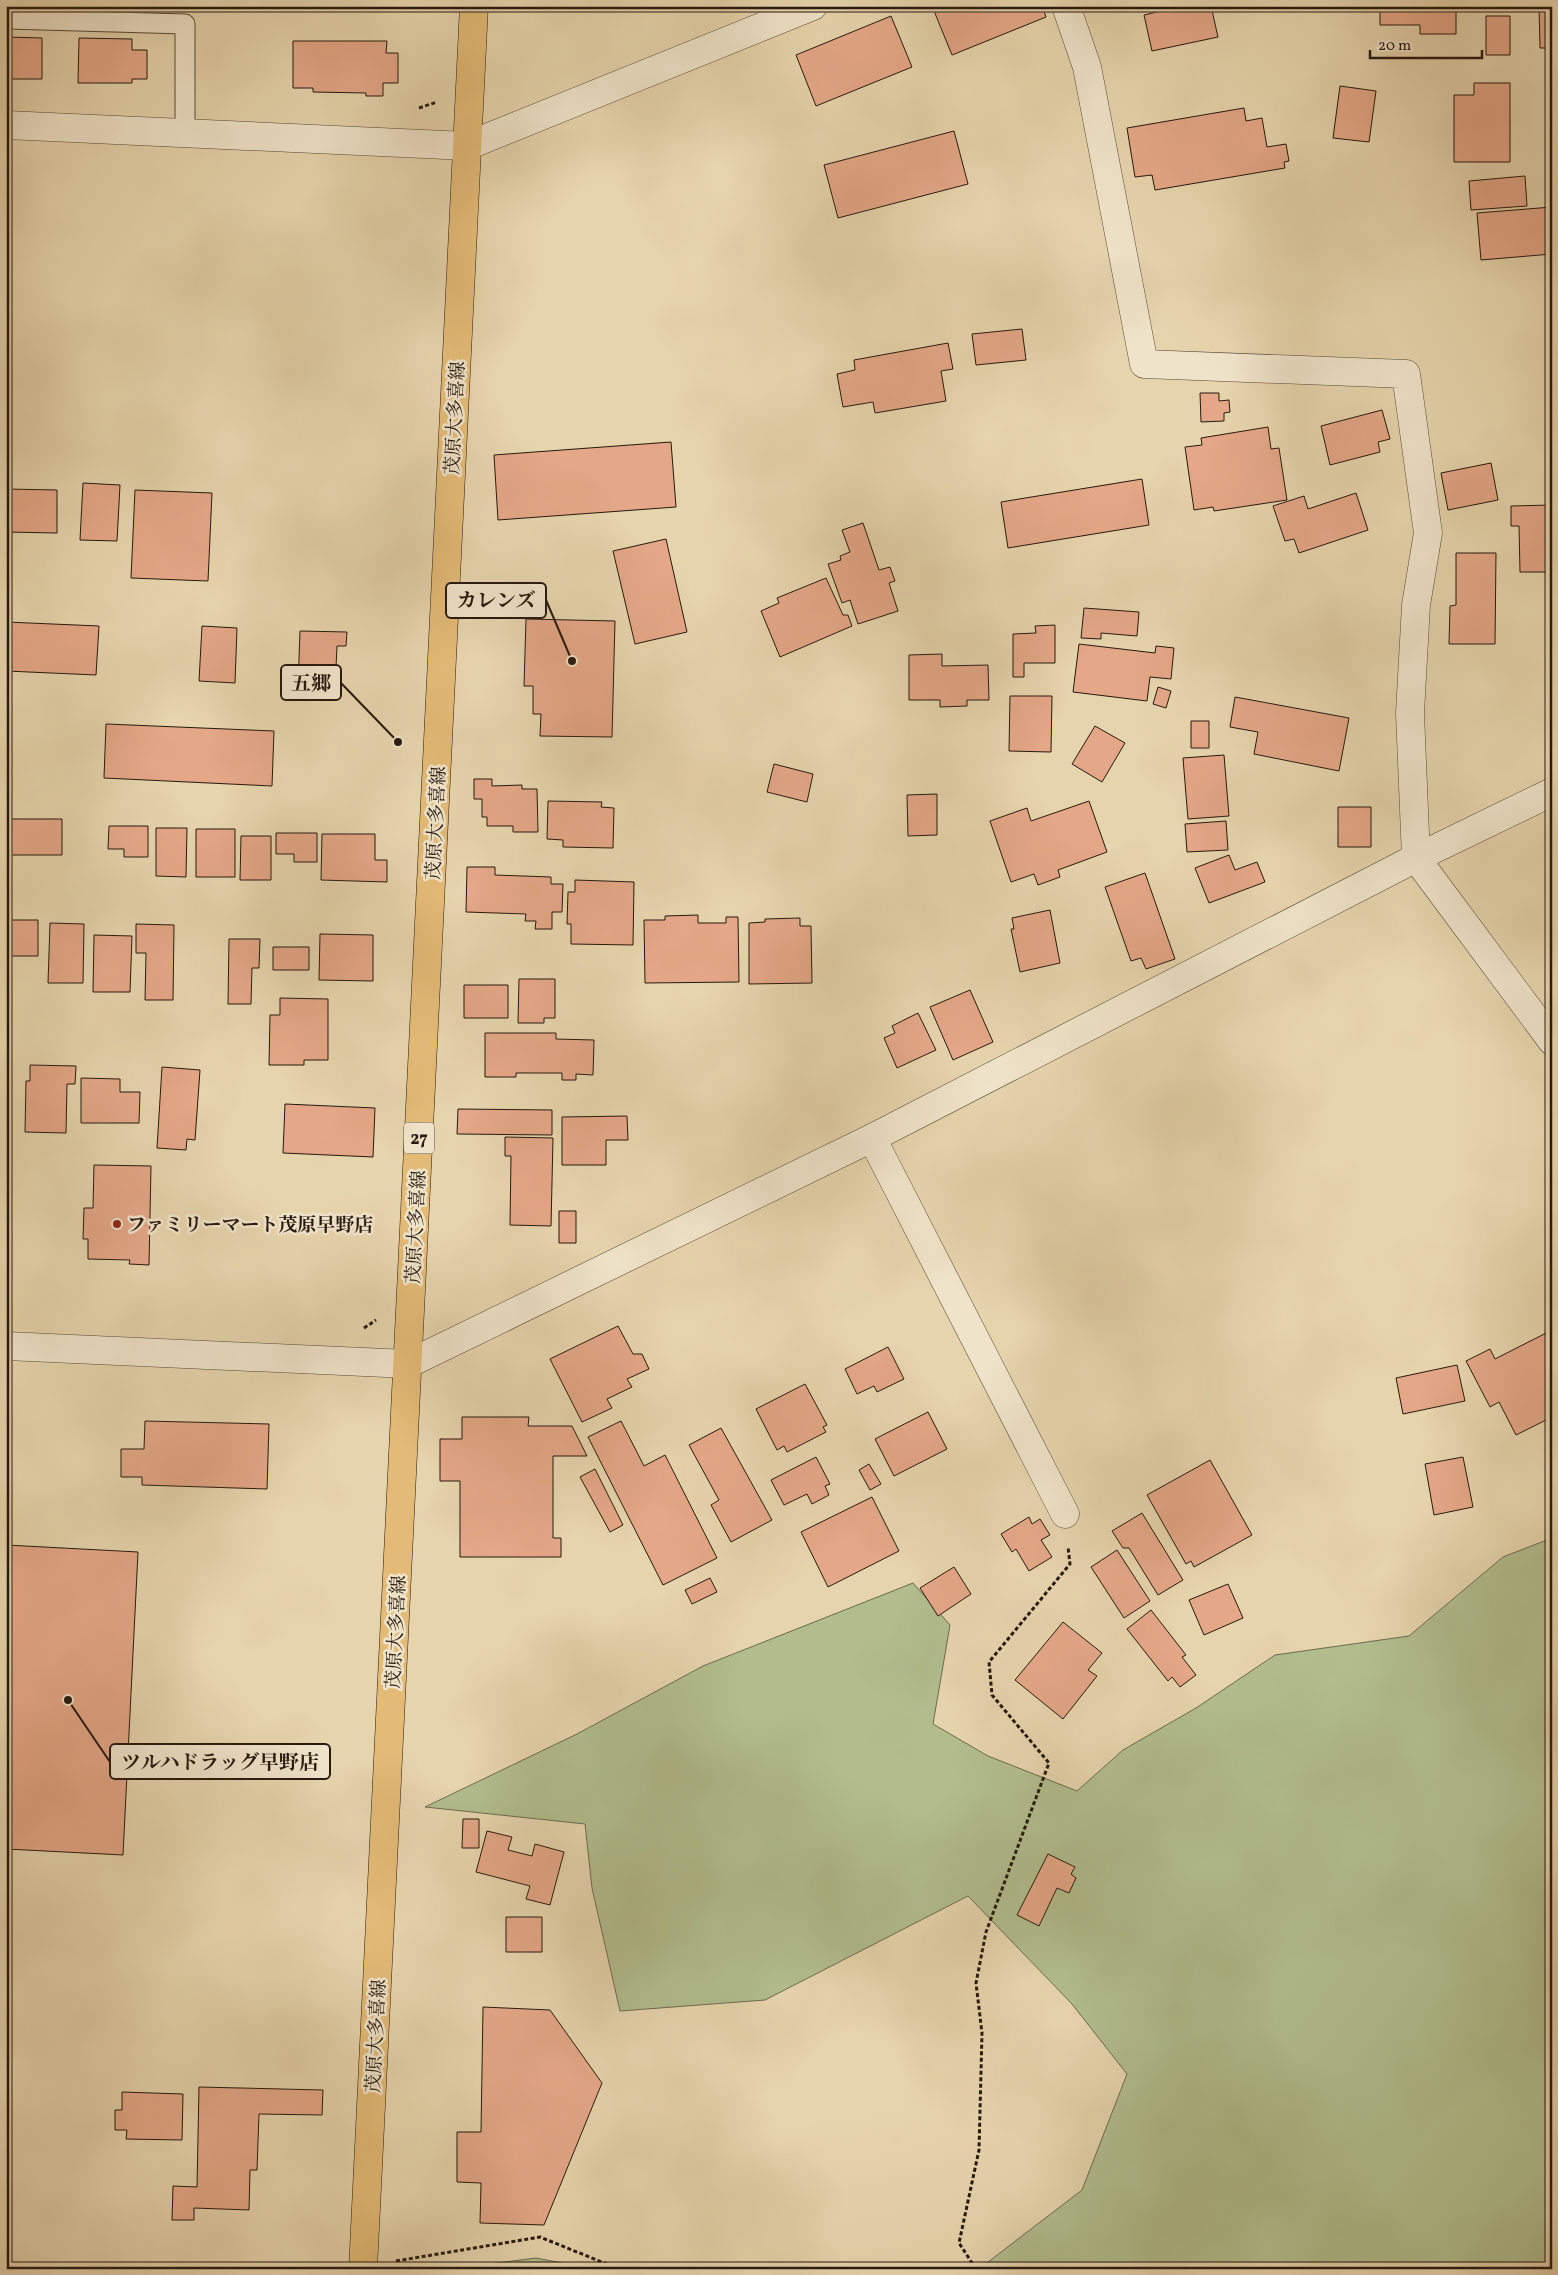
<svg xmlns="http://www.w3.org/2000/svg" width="1558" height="2275" viewBox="0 0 1558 2275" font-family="Vollkorn,'Noto Serif JP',serif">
	<rect width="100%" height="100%" fill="#e6d4ac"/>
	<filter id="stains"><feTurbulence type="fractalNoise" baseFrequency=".004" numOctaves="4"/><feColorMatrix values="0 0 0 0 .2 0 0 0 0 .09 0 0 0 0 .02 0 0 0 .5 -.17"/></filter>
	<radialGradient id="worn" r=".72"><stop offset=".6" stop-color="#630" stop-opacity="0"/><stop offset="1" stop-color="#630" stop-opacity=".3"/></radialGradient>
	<path fill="#b1bd8d" stroke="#6c6b4e" d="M1552,1538V2269H979L1082,2190L1127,2074L1072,2004L968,1896L765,2000L620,2011L592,1888L585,1824L425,1807L577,1734L703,1666L913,1583L950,1625L933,1724L988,1756L1077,1791L1123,1750L1196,1708L1275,1655L1409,1636L1503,1557Z
		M536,2258L593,2269H450Z"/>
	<path fill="#e4a787" stroke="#27190f" d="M932,6H1042L1046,17L952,55Z
		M1182,6H1211L1218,37L1152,51L1144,15Z
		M1289,6H1313V9H1289Z
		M1380,6H1456V34H1420V25H1380Z
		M1539,6H1552V53H1549V48H1540Z
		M891,16L912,67L816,106L796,55Z
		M1486,16H1510V55H1486Z
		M6,37L42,38V79H6Z
		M79,38L132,39V50H147V79H132V83H78Z
		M293,41H387L386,53H398V83H383V96H366V93L313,92V88H293Z
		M1474,83H1510V162H1454V95H1474Z
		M1340,86L1376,91L1369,142L1333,138Z
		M1244,108L1246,121L1262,118L1267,147L1286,144L1289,161L1284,162L1285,168L1155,190L1152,175L1135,177L1127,128Z
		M954,131L968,184L838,218L824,165Z
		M1525,176L1527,206L1471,210L1469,181Z
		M1552,207V254L1481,260L1477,213Z
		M1022,329L1026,360L976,365L972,334Z
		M948,343L953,369L941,371L946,401L875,413L873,402L843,407L837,374L855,370L854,360Z
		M1200,393H1219V401L1229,400L1230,412L1224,413V421L1201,422Z
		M1382,410L1390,439L1378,442L1380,452L1330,465L1321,426Z
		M1268,427L1271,449L1279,448L1287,500L1214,511L1213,507L1194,510L1185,447L1202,445L1201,438Z
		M671,442L676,507L498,520L494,455Z
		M1491,463L1498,500L1448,510L1441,473Z
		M1142,479L1149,525L1008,548L1001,502Z
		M83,483L120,485L117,541L80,540Z
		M6,489L57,490V533L6,532Z
		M135,490L212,493L208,581L131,578Z
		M1356,493L1368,530L1299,553L1294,539L1285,541L1273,506L1304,496L1308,509Z
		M1552,505V572H1520L1519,526H1511V506Z
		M863,523L879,570L890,567L895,581L889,583L898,611L858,624L850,600L842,603L828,564L841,560L840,556L850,552L842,530Z
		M666,539L687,632L635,644L613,551Z
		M1456,553H1496L1495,644H1449L1450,606L1456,605Z
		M826,578L843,615H848L852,626L780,657L761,611L779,603L777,598Z
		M1084,608L1139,612L1137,636L1101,633V639L1081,638Z
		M526,619L615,621L612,737L540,736L541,714H533V686H524Z
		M6,622L99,626L96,675L6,671Z
		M1055,625V663H1024V677H1013V634L1036,633L1035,626Z
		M202,626L237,628L235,683L199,681Z
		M300,631L347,632L346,646H337L335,689L298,688Z
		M1079,644L1155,653L1156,646L1174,648L1171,679L1150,677L1147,701L1073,692Z
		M942,654V666L988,665L989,700H967V706L940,707V700H909V655Z
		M1158,687L1171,691L1166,708L1153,704Z
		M1010,696H1052L1051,752L1009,751Z
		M1235,697L1349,718L1339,771L1254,754L1258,732L1230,727Z
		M1191,721H1209V748H1191Z
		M106,724L274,731L272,786L104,778Z
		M1095,726L1125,743L1102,782L1072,764Z
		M1224,755L1229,816L1188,819L1183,758Z
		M774,764L813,774L807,802L767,792Z
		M474,779H492V786L522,785V789H537L538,832H513V826H487V817H482V799H474Z
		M937,794V835L908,836L907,795Z
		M548,801L602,802L601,807L614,808L613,848L563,847V840L547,839Z
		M1089,801L1107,852L1058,870L1060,877L1038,885L1034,874L1011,882L990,821L1027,808L1031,821Z
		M1338,807H1371V847H1338Z
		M6,819H62V855H6Z
		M1226,821L1228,850L1187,852L1185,824Z
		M109,826H148V857H124V849H108Z
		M156,828H187L186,877L156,876Z
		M196,829H235V877H196Z
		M276,833H317V862H294V854H276Z
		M322,834H375V860H387V882L321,880Z
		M241,836H271V880H240Z
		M1229,855L1235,870L1257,862L1265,882L1209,903L1195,868Z
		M467,867H495V875L551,877V884H563L562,912H552V929H535L536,921H525L526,914L466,912Z
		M1145,873L1175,959L1146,969L1141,958L1131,961L1105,887Z
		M575,880L634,882L633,945L571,944V924H567L568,892H575Z
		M1050,910L1060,963L1020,972L1011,929H1014L1012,918Z
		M698,915V923H726V917H738L739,982L645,983L644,920H665V916Z
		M800,918V926H811L812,983L749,984V923L765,922V919Z
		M6,920H38V956H6Z
		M50,923L84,924L83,983H48Z
		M136,924L174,925L173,1000H145L146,953H136Z
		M320,934L373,935V981L319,980Z
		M94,935L132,936L130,992H93Z
		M229,939H260L259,968H252L251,1004H228Z
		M273,947H309V970H273Z
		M519,979H555V1018H544V1023H518Z
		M464,985H508V1018H464Z
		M970,990L993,1042L953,1060L930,1007Z
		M280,998L328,999V1060H304V1065H269L270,1015H280Z
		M918,1013L936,1050L897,1068L884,1038L895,1033L892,1026Z
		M485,1033H556V1039L594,1040L593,1075L576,1074V1080H562V1073H516V1077H485Z
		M30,1065L76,1066L75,1084H67L66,1133L25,1132L26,1081H30Z
		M162,1067L200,1070L195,1140L187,1139L186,1150L157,1148Z
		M81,1078L120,1079V1092H140L139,1123H81Z
		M6,1085H9L7,1133H6Z
		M285,1104L375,1108L373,1157L283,1153Z
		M458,1109L552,1110V1135L457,1134Z
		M627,1116L628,1140H606V1165H562V1117Z
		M505,1137L553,1138L551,1226L510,1225L511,1156H505Z
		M94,1165L151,1166L149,1265L129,1264L130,1260L88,1259V1239H83L84,1208H93Z
		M559,1211H576V1243H559Z
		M618,1326L633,1354H642L649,1369L627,1379L632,1387L607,1399L612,1408L582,1422L550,1359Z
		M1552,1330V1417L1516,1435L1499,1402L1490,1407L1466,1361L1490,1349L1495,1359Z
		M888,1347L904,1379L877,1392L874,1386L857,1394L845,1369Z
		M1457,1365L1465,1401L1403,1414L1396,1378Z
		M805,1384L827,1425L823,1427L826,1432L787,1452L784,1446L777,1450L756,1409Z
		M928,1412L947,1449L894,1476L875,1439Z
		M462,1417H529L528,1426H572L587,1456H553V1538H561V1557H460V1481H440V1439H462Z
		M145,1421L269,1424L267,1489L142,1485V1477H121V1449H144Z
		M621,1421L644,1466L665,1455L717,1558L663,1585L588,1437Z
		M721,1428L772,1520L731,1542L711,1505L719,1500L689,1445Z
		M816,1457L830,1484L825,1486L829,1495L812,1504L807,1494L784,1505L771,1480Z
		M1463,1457L1473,1507L1434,1515L1425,1464Z
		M1210,1460L1252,1535L1194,1567L1191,1561L1186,1564L1147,1495Z
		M869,1464L881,1484L870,1490L859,1470Z
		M595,1469L623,1525L610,1532L580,1477Z
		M872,1497L899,1551L828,1587L801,1532Z
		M1142,1513L1183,1580L1158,1595L1129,1548H1123L1112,1531Z
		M1029,1517L1032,1524L1040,1519L1050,1535L1041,1540L1052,1557L1029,1571L1016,1549L1012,1552L1001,1534Z
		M6,1545L138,1552L123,1855L6,1849Z
		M1117,1550L1150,1601L1124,1618L1091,1567Z
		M954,1567L971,1594L938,1616L920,1588Z
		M710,1578L717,1592L692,1604L685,1590Z
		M1228,1584L1243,1618L1204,1635L1189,1600Z
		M1151,1610L1186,1655L1182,1657L1196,1675L1180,1687L1172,1677L1168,1681L1127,1629Z
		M1063,1622L1102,1653L1088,1670L1097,1676L1063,1719L1015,1680Z
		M463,1819H479V1848H462Z
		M487,1831L512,1837L508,1850L532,1856L535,1844L564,1852L550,1905L526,1899L530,1886L476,1872Z
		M1048,1854L1075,1867L1071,1874L1076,1878L1069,1893L1057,1888L1039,1926L1017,1915Z
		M506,1917H542V1952H506Z
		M483,2007L550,2010L602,2083L544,2225L480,2223L481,2183L457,2182V2132H481Z
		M199,2087L323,2090L322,2115L259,2114L257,2170H250L249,2210L194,2208V2220H172L173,2186L197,2187Z
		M122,2092L183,2094L182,2140L126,2139L127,2130H115V2110H122Z"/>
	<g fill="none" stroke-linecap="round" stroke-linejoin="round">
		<g stroke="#574836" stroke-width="21">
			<path id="service" d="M6,19L185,24V133"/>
		</g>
		<g stroke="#574836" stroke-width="29">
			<path id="minor" d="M1066,6L1087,67L1144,364L1406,374L1428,533L1416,605L1410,713L1416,858L1552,1041
				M872,1138L1065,1514"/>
		</g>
		<g stroke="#574836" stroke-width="29">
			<path id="tertiary" d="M6,125L467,146L813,6
				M6,1346L408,1364L872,1138L1416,858L1552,792"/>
		</g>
		<g stroke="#27190f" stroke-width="29">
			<path id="primary" d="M363,2269L474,6"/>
		</g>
		<path stroke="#27190f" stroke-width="3" stroke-dasharray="4 2.5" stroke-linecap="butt" d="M419,108L437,102
			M364,1328L376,1320
			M396,2261L540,2237L619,2269
			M976,2269L959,2243L979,2150L982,2033L976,1983L986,1932L1049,1763L992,1695L989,1662L1070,1564L1068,1547"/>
		<use href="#service" stroke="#efe3c9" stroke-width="19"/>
		<use href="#minor" stroke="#efe3c9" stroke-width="28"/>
		<use href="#tertiary" stroke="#efe3c9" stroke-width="28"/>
		<use href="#primary" stroke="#e3ba76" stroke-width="28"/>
	</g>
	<circle fill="#8f2418" stroke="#efe3c9" stroke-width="2" cx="117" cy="1224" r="5"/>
	<g text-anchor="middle" stroke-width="5" stroke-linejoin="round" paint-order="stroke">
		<rect fill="#efe3c9" stroke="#635647" stroke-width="1" x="404" y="1122.5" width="30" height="31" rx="4"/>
		<g font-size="18" font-weight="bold" fill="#27190f">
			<text x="419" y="1144">27</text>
		</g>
		<g font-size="19" fill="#27190f" stroke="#efe3c9">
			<text transform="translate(454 418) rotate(-87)" y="7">茂原大多喜線</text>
			<text transform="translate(435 823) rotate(-87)" y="7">茂原大多喜線</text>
			<text transform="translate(415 1227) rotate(-87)" y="7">茂原大多喜線</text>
			<text transform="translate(395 1632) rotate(-87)" y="7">茂原大多喜線</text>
			<text transform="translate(375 2036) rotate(-87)" y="7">茂原大多喜線</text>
		</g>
		<g font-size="19" font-weight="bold" fill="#27190f" stroke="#efe3c9" text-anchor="start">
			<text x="127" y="1231">ファミリーマート茂原早野店</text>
		</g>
	</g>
	<path fill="none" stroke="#27190f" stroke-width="2" d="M572 661L546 600M398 742L341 683M68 1700L110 1762"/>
	<g fill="#27190f" stroke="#efe3c9" stroke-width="2">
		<circle cx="572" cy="661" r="5"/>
		<circle cx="398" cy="742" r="5"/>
		<circle cx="68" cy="1700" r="5"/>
	</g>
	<g fill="#efe3c9" stroke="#27190f" stroke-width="2">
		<rect x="446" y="583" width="100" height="35" rx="5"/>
		<rect x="281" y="665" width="60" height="35" rx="5"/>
		<rect x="110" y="1744" width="220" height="35" rx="5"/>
	</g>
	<g font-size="20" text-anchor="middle" font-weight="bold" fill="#27190f">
		<text x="496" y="607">カレンズ</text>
		<text x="311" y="690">五郷</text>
		<text x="220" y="1769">ツルハドラッグ早野店</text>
	</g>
	<rect width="1558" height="2275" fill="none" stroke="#e6d4ac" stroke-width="25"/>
	<rect x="8" y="8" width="1543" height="2260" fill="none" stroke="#27190f" stroke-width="2.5"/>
	<rect x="12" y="12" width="1533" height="2250" fill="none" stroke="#27190f"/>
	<path d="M1370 50v8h112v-8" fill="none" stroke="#27190f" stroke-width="2.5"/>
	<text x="1378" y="50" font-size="15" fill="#27190f" stroke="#efe3c9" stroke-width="4" paint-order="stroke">20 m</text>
	<rect width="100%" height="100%" filter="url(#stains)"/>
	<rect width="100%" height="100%" fill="url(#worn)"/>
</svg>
